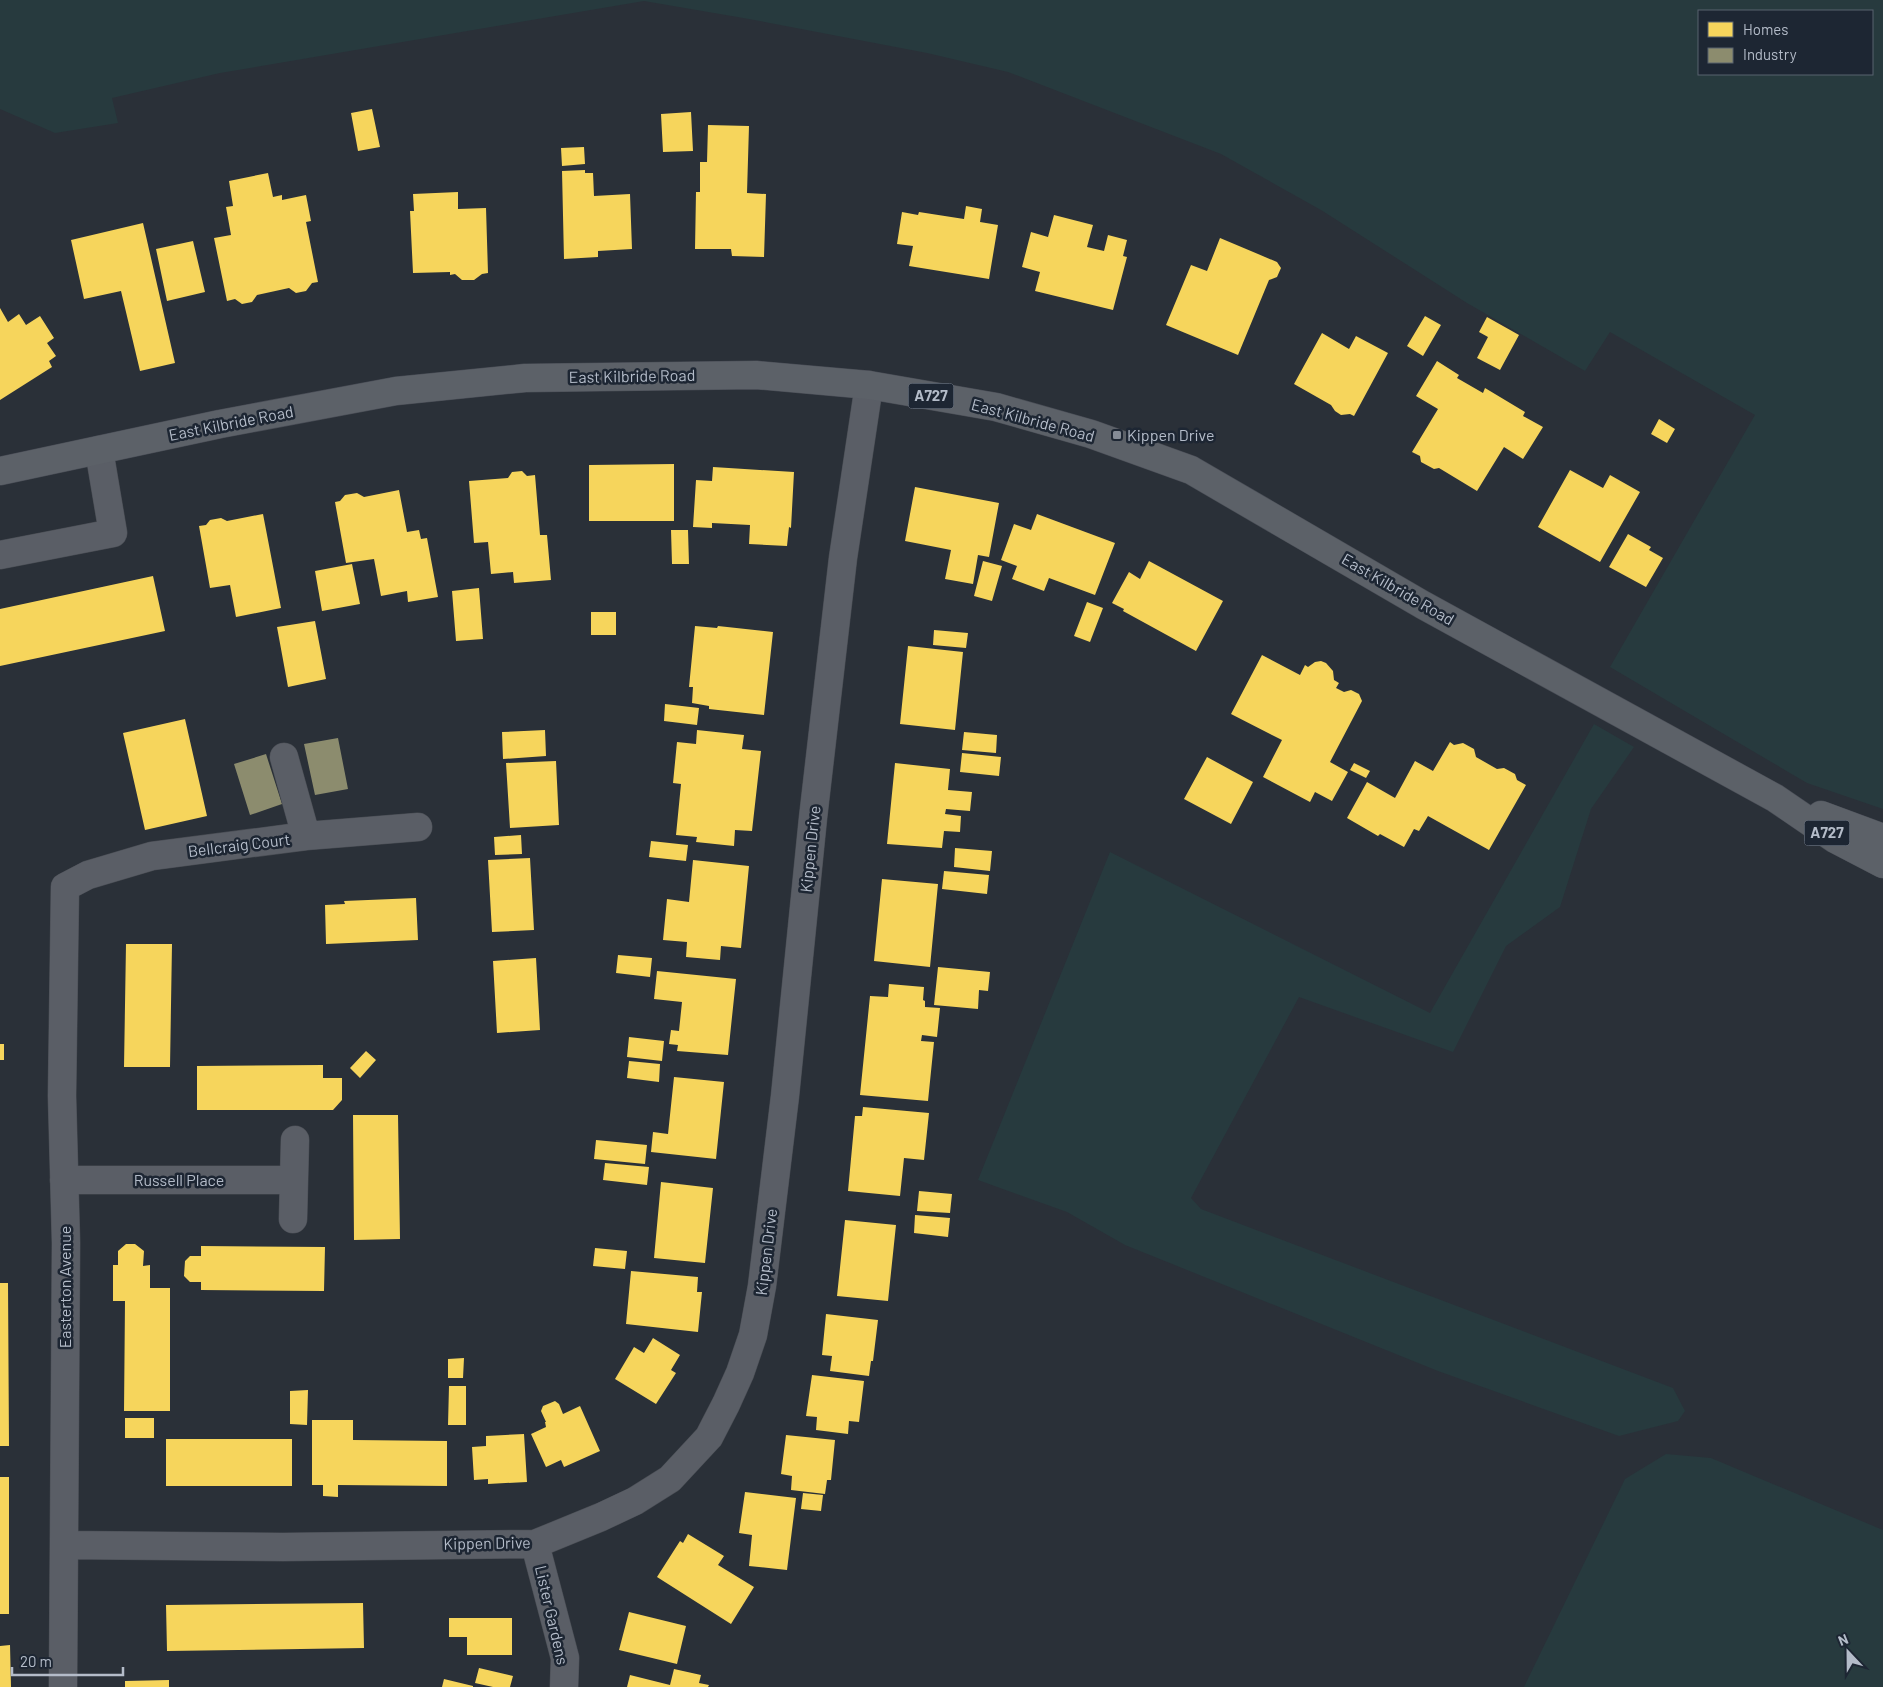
<svg xmlns="http://www.w3.org/2000/svg" width="1883" height="1687" viewBox="0 0 1883 1687" font-family="Barlow,sans-serif">
	<rect width="100%" height="100%" fill="#2a3038"/>
	<path fill="#273a3e" fill-rule="evenodd" d="M0,0H1883V809L1807,783L1610,667L1755,415L1610,332L1585,371L1467,303L1321,210L1221,154L1008,72L927,53L749,19L644,1L220,73L112,98L118,123L55,133L0,109ZM1872,11V74H1699V11Z
		M1594,724L1634,747L1591,809L1560,907L1506,946L1453,1052L1299,997L1191,1198L1201,1209L1673,1388L1685,1411L1678,1421L1619,1436L1438,1371L1125,1245L1067,1212L978,1180L1110,852L1430,1013Z
		M1666,1454L1711,1458L1883,1530V1687H1524L1625,1479Z"/>
	<path fill="#f6d55c" d="M372,109L380,147L358,151L351,113Z
		M691,112L693,151L663,152L661,114Z
		M708,125L749,126L747,193L766,194L764,257L732,256L731,249H695L696,192H700V162H707Z
		M584,147L585,164L562,166L561,148Z
		M585,170V173H593L594,196L630,194L632,249L598,251V257L564,259L562,171Z
		M268,173L273,197L282,195V200L306,195L311,221L306,222L318,282L312,283L306,291L296,293L289,288L257,295L252,302L242,304L235,299L227,301L214,238L231,235L226,207L233,206L229,181Z
		M458,192V209L486,208L488,273L482,274L474,280H462L455,274L450,275V272L413,273L410,211H414L413,194Z
		M966,206L982,209L980,222L998,225L989,279L909,266L913,246L897,244L902,212L918,215L919,212L964,219Z
		M1054,215L1093,225L1087,247L1104,251L1108,235L1127,240L1123,256L1127,257L1113,310L1035,291L1040,272L1022,267L1031,232L1048,237Z
		M143,223L175,363L140,371L121,291L84,299L71,240Z
		M1220,238L1277,262L1281,268L1277,277L1269,280L1238,355L1166,325L1191,265L1207,271Z
		M193,241L205,292L167,301L156,249Z
		M0,308L8,322L19,314L26,325L40,316L54,338L47,343L56,356L49,361L52,367L0,400Z
		M1425,316L1441,325L1423,356L1407,346Z
		M1487,317L1519,335L1500,370L1477,358L1488,337L1479,332Z
		M1322,333L1349,349L1356,336L1388,353L1354,416L1350,414L1341,415L1335,411L1331,405L1294,384Z
		M1437,361L1459,375L1457,378L1483,393L1485,388L1525,412L1523,416L1543,427L1523,459L1504,447L1477,491L1439,468L1434,469L1421,462L1420,456L1412,452L1438,409L1416,396Z
		M1659,419L1675,429L1667,443L1651,434Z
		M674,464V521H589V465Z
		M713,467L794,472L791,528L789,527L787,546L749,544L750,525L712,523V528L693,527L696,480L712,481Z
		M1570,470L1603,488L1610,475L1640,492L1600,562L1538,527Z
		M522,471L527,476L535,475L540,535H547L551,580L514,583L513,572L491,574L488,542L474,543L469,481L508,478L512,472Z
		M915,487L999,503L989,557L978,555L973,584L945,579L951,550L905,541Z
		M399,490L407,532L419,530L421,539L427,538L438,597L408,602L407,591L381,596L374,559L346,563L335,502L340,501L345,495L357,493L364,497Z
		M263,514L281,608L236,617L230,585L210,588L199,526L206,525L210,520L221,518L227,521Z
		M1037,514L1115,543L1095,595L1049,578L1044,591L1012,579L1017,566L1001,560L1014,524L1031,530Z
		M671,530H688L689,564H672Z
		M1628,534L1651,547L1649,550L1663,558L1646,587L1609,567Z
		M983,561L1002,566L992,601L974,596Z
		M1149,561L1223,601L1196,651L1123,611L1124,609L1112,603L1129,572L1140,579Z
		M352,564L360,604L322,611L315,571Z
		M153,576L165,631L0,666V609Z
		M479,588L483,639L456,641L452,591Z
		M1087,602L1103,608L1090,642L1074,636Z
		M591,612H616V635H591Z
		M315,621L326,679L288,687L277,627Z
		M695,626L717,628L718,626L773,632L764,715L709,709V706L692,703L693,687H689Z
		M934,630L968,633L966,648L933,645Z
		M908,646L963,652L955,730L900,724Z
		M1262,655L1300,675L1305,665L1308,667L1315,662L1321,661L1326,663L1333,671L1334,680L1339,683L1336,688L1344,692L1351,690L1359,694L1362,701L1330,762L1348,772L1332,801L1315,792L1310,802L1263,777L1282,740L1231,714Z
		M665,704L699,708L697,725L664,721Z
		M185,719L207,816L145,830L123,733Z
		M545,730L546,756L503,759L502,732Z
		M697,730L744,735L742,749L761,751L752,831L735,830L734,846L696,842L697,837L676,835L681,784L673,783L677,742L696,744Z
		M964,732L997,735L996,753L962,750Z
		M1450,742L1454,745L1463,743L1474,749L1476,757L1497,769L1504,768L1515,774L1517,780L1526,785L1489,850L1428,816L1419,831L1414,829L1404,847L1380,834L1378,836L1347,818L1367,782L1395,798L1415,761L1433,771Z
		M962,753L1001,757L999,776L960,772Z
		M1207,757L1253,782L1231,824L1184,799Z
		M556,761L559,825L510,828L506,763Z
		M895,763L950,769L948,790L972,792L970,811L946,809L945,814L961,816L960,832L944,831L942,848L887,844Z
		M1354,763L1370,771L1366,778L1350,770Z
		M521,835L522,854L495,855L494,837Z
		M651,841L688,845L686,861L649,857Z
		M955,848L992,851L990,871L954,867Z
		M530,858L534,930L492,932L488,860Z
		M693,860L749,866L741,948L721,946L720,960L686,957L687,942L663,940L667,899L689,902Z
		M944,871L989,875L987,894L942,889Z
		M882,879L938,884L930,967L874,961Z
		M416,898L418,940L326,944L325,905L345,904L344,901Z
		M126,944H172L170,1067H124Z
		M618,955L652,958L650,977L616,973Z
		M536,958L540,1030L497,1033L493,961Z
		M938,967L990,972L988,991L979,990L978,1009L934,1005Z
		M657,971L736,979L728,1055L677,1051L678,1045L669,1044L671,1030L679,1031L682,1002L654,999Z
		M889,984L924,987L923,1000L925,1001V1007L940,1008L937,1037L922,1035L921,1041L934,1042L928,1101L860,1095L870,996L888,997Z
		M629,1037L664,1041L662,1061L627,1057Z
		M0,1044H4V1060H0Z
		M366,1051L376,1060L360,1078L350,1068Z
		M629,1061L660,1064L659,1082L627,1078Z
		M323,1065V1078H342V1100L333,1110H197V1066Z
		M674,1077L724,1082L716,1159L651,1152L653,1132L668,1134Z
		M863,1107L929,1113L924,1160L904,1158L900,1196L848,1191L855,1116H862Z
		M353,1115H398L400,1239L354,1240Z
		M596,1140L647,1145L645,1164L594,1159Z
		M605,1163L649,1167L647,1185L603,1180Z
		M661,1182L713,1188L705,1263L654,1258Z
		M919,1191L952,1194L950,1213L917,1211Z
		M915,1215L950,1218L948,1237L914,1233Z
		M845,1220L896,1225L888,1301L837,1296Z
		M126,1244H135L144,1251L143,1266L150,1265V1288H170V1411H124L125,1301H113V1265H118V1251Z
		M201,1246L325,1247L324,1291L201,1290V1282H190L184,1276L185,1261L190,1256H201Z
		M595,1248L627,1251L625,1269L593,1266Z
		M631,1271L698,1277L697,1292H702L698,1332L626,1324Z
		M0,1283H8L9,1446H0Z
		M826,1314L878,1320L873,1361H871L869,1376L830,1371L832,1356L822,1355Z
		M653,1338L680,1355L671,1370L676,1373L656,1404L615,1379L634,1347L644,1353Z
		M464,1358L463,1378H448V1359Z
		M812,1375L864,1381L859,1422L849,1421L848,1434L816,1430L817,1417L806,1416Z
		M449,1386H466V1425H448Z
		M308,1390L307,1425L290,1424V1391Z
		M555,1401L559,1404L563,1414L580,1406L600,1451L564,1467L561,1460L546,1467L531,1434L546,1427L545,1422H546L541,1411L543,1406Z
		M125,1418H154V1438H125Z
		M312,1420H353V1440L447,1441V1486L338,1485V1497L323,1496V1485H312Z
		M524,1434L527,1482L488,1484V1479L474,1480L472,1447L486,1446V1436Z
		M786,1435L835,1440L831,1480H827L825,1494L791,1490L792,1476L781,1474Z
		M166,1439H292V1486H166Z
		M0,1477H9V1614H0Z
		M745,1492L796,1498L787,1570L749,1566L752,1535L739,1533Z
		M803,1493L823,1495L821,1511L801,1509Z
		M688,1534L724,1556L718,1565L754,1587L731,1624L657,1577L680,1541L683,1543Z
		M363,1603L364,1648L167,1651L166,1605Z
		M629,1612L686,1626L677,1664L619,1650Z
		M449,1618H512V1655H467V1637H449Z
		M10,1645L11,1687H0V1646Z
		M479,1668L513,1676L510,1687H493L475,1683Z
		M674,1669L701,1675L699,1683L709,1685L708,1687H627L630,1675L670,1685Z
		M444,1679L473,1686V1687H442Z
		M169,1680V1687H125V1681Z"/>
	<path fill="#8c8c6e" d="M338,738L348,789L315,795L304,744Z
		M266,754L282,804L250,815L234,764Z"/>
	<g fill="none" stroke-linecap="round" stroke-linejoin="round">
		<g stroke="#484c53" stroke-width="29">
			<path id="minor" d="M0,555L113,533L99,450
				M284,757L306,836
				M64,1180H293
				M293,1219L295,1140
				M535,1544L565,1658L564,1687
				M64,1545L283,1547L535,1544L601,1517L635,1501L670,1479L709,1437L726,1404L740,1373L753,1335L762,1286L785,1096L813,818L843,558L869,385
				M63,1687L66,1243L62,1096L65,887L88,875L152,856L306,836L418,827"/>
		</g>
		<g stroke="#484c55" stroke-width="29">
			<path id="major" d="M0,471L220,424L396,391L525,378L756,375L869,385L996,407L1091,434L1191,470L1423,605L1775,798L1835,839L1883,864
				M1821,815L1883,838"/>
		</g>
		<use href="#minor" stroke="#5a5e66" stroke-width="28"/>
		<use href="#major" stroke="#5c6168" stroke-width="28"/>
	</g>
	<rect fill="#848b96" stroke="#1d2633" stroke-width="2" x="1112" y="430" width="10" height="10" rx="2.5"/>
	<g text-anchor="middle" stroke-width="5" stroke-linejoin="round" paint-order="stroke">
		<g fill="#1d2633" stroke="#878f9c" stroke-width="1">
			<rect x="908.5" y="383.5" width="45" height="25" rx="4"/>
			<rect x="1804.5" y="820.5" width="45" height="25" rx="4"/>
		</g>
		<g font-size="15" font-weight="bold" fill="#b4bcc9">
			<text x="931" y="401">A727</text>
			<text x="1827" y="838">A727</text>
		</g>
		<g font-size="16" fill="#b4bcc9" stroke="#1d2633">
			<text transform="translate(632 376) rotate(-1)" y="6">East Kilbride Road</text>
			<text transform="translate(1033 420) rotate(15)" y="6">East Kilbride Road</text>
			<text transform="translate(231 423) rotate(-11)" y="6">East Kilbride Road</text>
			<text transform="translate(1398 589) rotate(30)" y="6">East Kilbride Road</text>
			<text transform="translate(239 845) rotate(-7)" y="6">Bellcraig Court</text>
			<text transform="translate(810 849) rotate(-84)" y="6">Kippen Drive</text>
			<text x="179" y="1186">Russell Place</text>
			<text transform="translate(766 1252) rotate(-83)" y="6">Kippen Drive</text>
			<text transform="translate(65 1287) rotate(-90)" y="6">Easterton Avenue</text>
			<text transform="translate(487 1543) rotate(-1)" y="6">Kippen Drive</text>
			<text transform="translate(552 1615) rotate(77)" y="6">Lister Gardens</text>
		</g>
		<g font-size="16" fill="#b4bcc9" stroke="#1d2633" text-anchor="start">
			<text x="1127" y="441">Kippen Drive</text>
		</g>
	</g>
	<rect x="1698" y="10" width="175" height="65" fill="#1d2633" stroke="#59626f"/>
	<rect x="1708" y="22" width="25" height="15" fill="#f6d55c" stroke="#59626f"/>
	<text x="1743" y="35" font-size="15" fill="#b4bcc9">Homes</text>
	<rect x="1708" y="48" width="25" height="15" fill="#8c8c6e" stroke="#59626f"/>
	<text x="1743" y="60" font-size="15" fill="#b4bcc9">Industry</text>
	<g transform="translate(1848 1652) rotate(338)" stroke="#1d2633" stroke-width="4" paint-order="stroke">
	<path d="M0-4L9 19L0 12L-9 19Z" fill="#b4bcc9"/>
	<text y="-8" font-size="14" font-weight="bold" text-anchor="middle" fill="#b4bcc9">N</text>
	</g>
	<path d="M12 1667v8h111v-8" fill="none" stroke="#b4bcc9" stroke-width="2.5"/>
	<text x="20" y="1667" font-size="15" fill="#b4bcc9" stroke="#1d2633" stroke-width="4" paint-order="stroke">20 m</text>
</svg>
